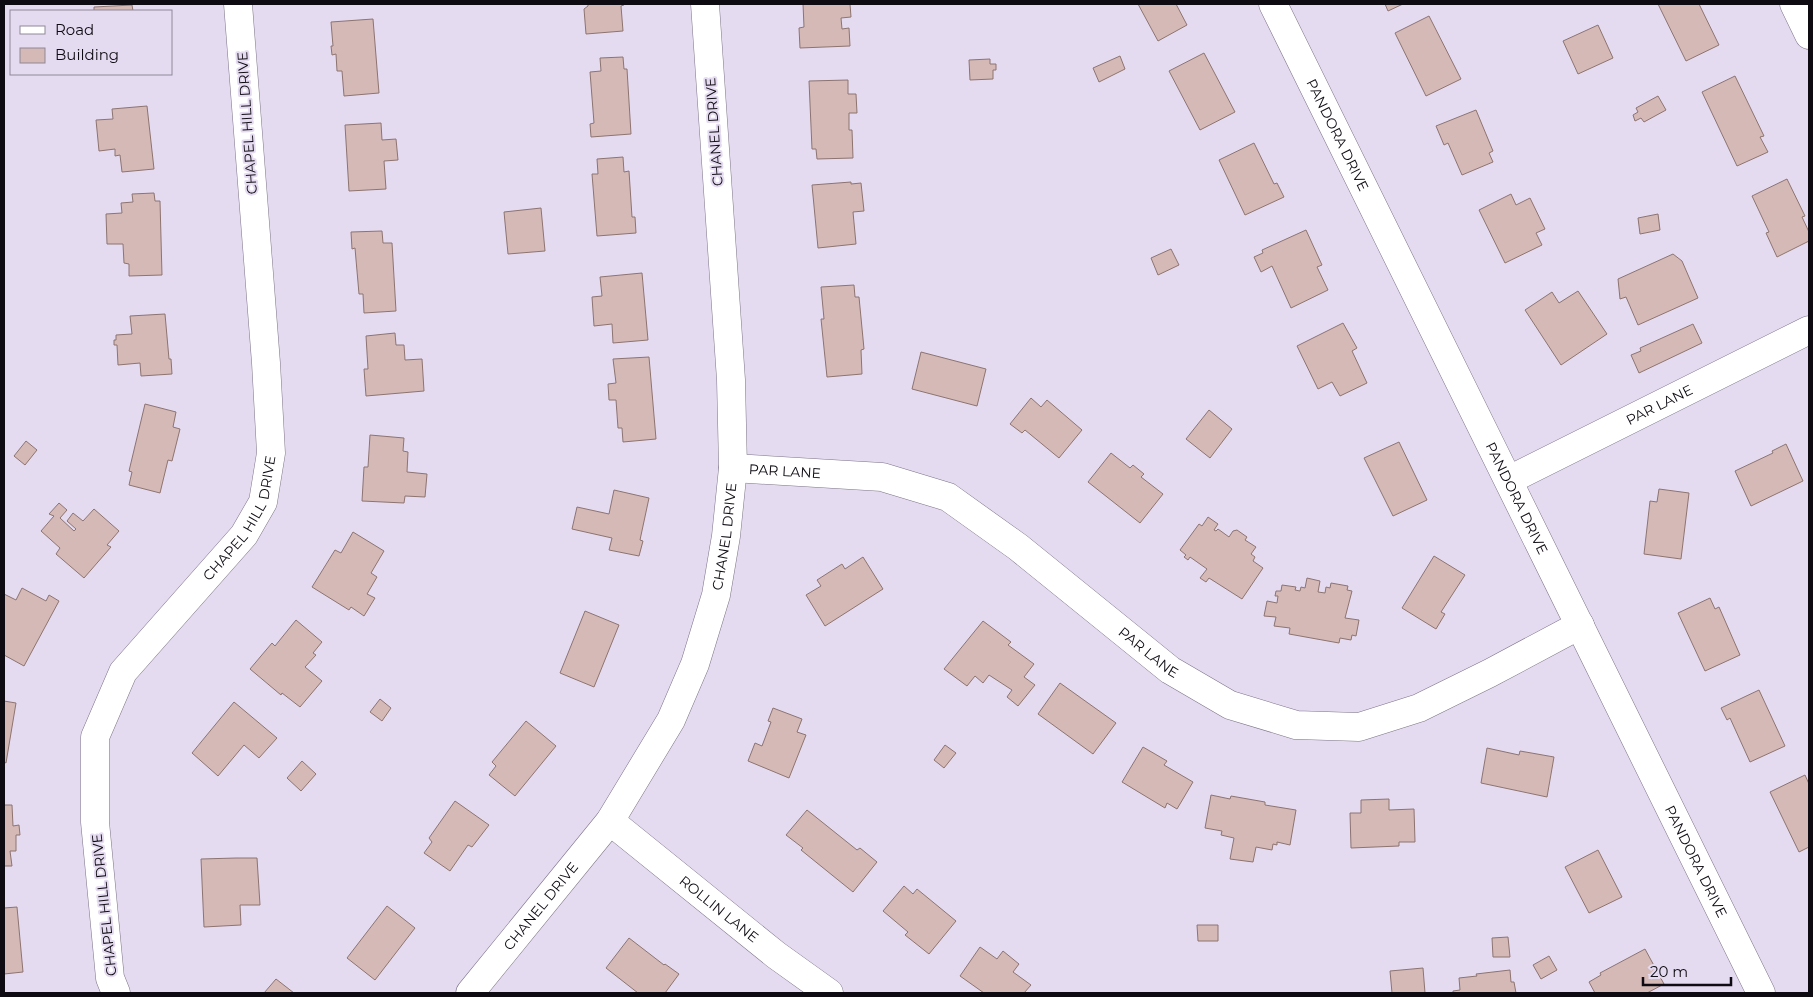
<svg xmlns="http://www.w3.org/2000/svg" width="1813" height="997" viewBox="0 0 1813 997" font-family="Montserrat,sans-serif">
	<rect width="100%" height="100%" fill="#e5dbf1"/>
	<path fill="#d4b9b6" stroke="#8d7471" d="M588,4H624V5L621,6L623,31L586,34L584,9L588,6Z
		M803,4H850L851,17L841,18L842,29L849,28L850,46L800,48L799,28L804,27Z
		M1138,4H1176L1187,25L1158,41Z
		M1385,4H1403L1388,11Z
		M1658,4H1699L1719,45L1686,61Z
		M132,5L133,11H94V7Z
		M1429,16L1461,79L1426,96L1395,33Z
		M373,19L379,93L344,96L342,71H337L336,54L332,55L331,46H333L331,22Z
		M1598,25L1613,58L1578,74L1563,41Z
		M1204,53L1235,112L1200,130L1169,71Z
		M1120,56L1125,69L1099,82L1093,68Z
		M623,57L624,69H627L631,134L591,137L590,124L594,123L590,72L601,71L600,58Z
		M990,59V64H996V70H993V79L970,80L969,60Z
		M1735,76L1764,136L1760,137L1768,152L1737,166L1702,92Z
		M848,80V94H856L857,113H849V130H852L853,158L817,159L816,149H812L809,81Z
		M1658,96L1666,110L1644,122L1641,118L1635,121L1633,115L1638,112L1636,108Z
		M147,106L154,169L122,172L120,155L115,156V149L99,151L96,120L113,119L112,109Z
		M1476,110L1493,151L1489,153L1493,162L1462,175L1448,143L1444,145L1436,126Z
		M381,123L382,140L396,139L398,160L384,161L386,189L349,191L345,125Z
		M1254,143L1274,184L1277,183L1284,197L1245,215L1219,160Z
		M623,157L624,172L629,171L632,217H635L636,233L597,236L592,174H598L597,159Z
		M1787,179L1805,216L1802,217L1809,232V241L1777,257L1766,233L1769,232L1752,196Z
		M851,182V184L861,183L864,211L853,212L856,244L818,248L812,185Z
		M154,193L155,201H160L162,275L129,276V264L124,263L123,244H107L106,214L122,213L121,203L133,202L132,194Z
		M1511,194L1516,205L1530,198L1545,229L1536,233L1542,245L1505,263L1479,210Z
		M541,208L545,251L508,254L504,212Z
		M1658,214L1660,230L1640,234L1638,218Z
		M1306,230L1322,265L1317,267L1328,290L1291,308L1272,266L1261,272L1254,257L1263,253L1262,250Z
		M382,231L383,243H392L396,311L364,313L363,294H359L355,248L352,249L351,232Z
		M1171,249L1179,265L1158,275L1151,258Z
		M1673,254L1682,261L1698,298L1638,325L1626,297L1620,299L1618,279Z
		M642,273L648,340L613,343L612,324L594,326L592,297L602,296L600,277Z
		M854,285L855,297H859L864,349L861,350L862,374L827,377L821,319H824L821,287Z
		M1578,291L1607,334L1561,365L1525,310L1552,292L1559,303Z
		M165,314L169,359H171L172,374L141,376L140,363L118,365L117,345H114V340H116V335L132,334L130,316Z
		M1343,323L1357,348L1352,351L1367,383L1340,396L1332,382L1318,389L1297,346Z
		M1693,324L1702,343L1639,373L1631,355L1641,351L1640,348Z
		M395,333L396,345H404L405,360L422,359L424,391L366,396L364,369H368L366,336Z
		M921,352L986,369L977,406L912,389Z
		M649,357L656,439L623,442L622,428H618L616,400H609L608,384L616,383L613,359Z
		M1031,398L1041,407L1047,400L1082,430L1059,458L1025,430L1022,433L1010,424Z
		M145,404L176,412L173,427L180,429L172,461L168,460L160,493L129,485L132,472L129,471Z
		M1209,410L1232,429L1210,458L1186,439Z
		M370,435L404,438L403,451L408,452L407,472L427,474L425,497L405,496L404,503L362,501L364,467H368Z
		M26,441L37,450L25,465L14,456Z
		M1399,442L1427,500L1393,516L1364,458Z
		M1786,444L1803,481L1751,506L1735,471L1773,453L1772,451Z
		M1111,453L1130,468L1133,465L1144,474L1141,477L1163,494L1140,523L1088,482Z
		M1659,489L1689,493L1681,559L1644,554L1650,501L1657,502Z
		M614,490L649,498L640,540L643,541L639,556L609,550L612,538L572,529L577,507L609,514Z
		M59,503L67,510L60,518L74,531L76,529L67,521L73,513L83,521L94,509L119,531L107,545L111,547L84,578L56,554L60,548L41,531L54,516L49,514Z
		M1208,517L1218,524L1214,530L1216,531L1218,529L1229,537L1233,531L1237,530L1247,537L1245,540L1256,547L1251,554L1255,557L1253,561L1263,568L1242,599L1209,578L1206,582L1200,578L1207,569L1190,557L1188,560L1184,557L1186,555L1180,550L1199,524L1202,526Z
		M353,532L384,551L371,573L377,577L367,594L375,598L364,616L351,607L349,610L312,587L335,550L341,553Z
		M1434,556L1465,575L1441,612L1445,614L1436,629L1402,608Z
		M863,557L883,589L825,626L806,595L821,586L817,580L842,564L845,569Z
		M1307,578L1320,581L1318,592L1325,593L1326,587L1330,588L1331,583L1348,586L1347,590L1352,591L1345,618L1359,620L1356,636L1352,635L1351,640L1340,638L1339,643L1289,634L1290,628L1274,626L1276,617L1264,616L1267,601L1277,603L1278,596H1275L1276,591H1281L1282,585L1296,587L1295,590L1300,591L1301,587L1305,588Z
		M22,588L46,601L49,595L59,601L24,666L4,655V594L16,600Z
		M1710,598L1715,609L1719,607L1740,655L1705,671L1678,613Z
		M585,611L619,625L594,687L560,673Z
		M296,620L322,642L313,653L316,655L305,667L322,681L300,707L282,693L281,695L250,669L272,643L275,646Z
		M983,621L1011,642L1008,645L1034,664L1024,677L1035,685L1018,706L1007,697L1012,690L989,675L983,683L975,676L967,686L944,669Z
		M1060,683L1116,723L1093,754L1038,714Z
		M1759,690L1785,746L1750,762L1730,718L1727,720L1721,708Z
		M380,699L391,708L382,721L370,712Z
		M4,701L16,703L6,763L4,762Z
		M234,702L277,738L259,758L244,745L218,776L192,753Z
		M773,708L802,719L797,732L806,735L789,778L748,761L755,743L762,746L771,722L768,721Z
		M526,721L556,746L515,796L489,775L496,766L492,762Z
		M945,745L956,753L944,768L934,760Z
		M1143,747L1167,761L1164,765L1193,782L1177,809L1167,803L1165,808L1122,782Z
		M1487,748L1519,755L1520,751L1554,757L1547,797L1481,783Z
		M302,761L316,774L301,791L287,778Z
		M1805,775L1809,784V847L1799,852L1770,792Z
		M1211,795L1230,799L1231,796L1265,802V805L1296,810L1290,845L1277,842V845L1273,844L1272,850L1256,847L1253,862L1230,859L1234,838L1221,835L1222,831L1205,828Z
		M1389,799V810L1414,809L1415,842H1399V846L1351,848L1350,813H1361V800Z
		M455,801L489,825L472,847L468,845L450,871L424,853L432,842L429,838Z
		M4,805H12L13,826L19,825L20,835H16V851H10L12,866H4Z
		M807,810L857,850L860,848L877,862L853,892L801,850L803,848L786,835Z
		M1598,850L1622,897L1589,913L1565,867Z
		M236,858H257L260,905H240L241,925L204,927L201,859Z
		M904,886L913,894L917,889L956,921L929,954L905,935L908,932L883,911Z
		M387,906L415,928L375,980L347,958Z
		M17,907L23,972L4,974V908Z
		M1197,925H1218V941H1198Z
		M1508,937L1510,957H1493L1492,938Z
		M629,938L664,965L665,964L679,974L665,993H638L606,968Z
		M980,947L997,959L1003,951L1019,964L1013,972L1031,985L1024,993H984L960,976Z
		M1645,949L1664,984L1647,993H1595L1589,982L1601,975L1600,973Z
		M1549,956L1557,970L1541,979L1533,965Z
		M1423,968L1425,993H1392L1390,971Z
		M1510,970L1511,982H1514L1516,993H1453V991L1460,990L1459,978L1477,976L1476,974Z
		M276,979L294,993H264Z"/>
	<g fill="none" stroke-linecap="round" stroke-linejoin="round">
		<g stroke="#7d7488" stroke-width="29">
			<g id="minor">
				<path id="s1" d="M1273,4L1761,993"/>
				<path d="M1794,4L1809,35"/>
				<path id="s2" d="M733,468L882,477L948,497L1018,547L1170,670L1230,705L1296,725L1359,727L1419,708L1490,673L1580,625"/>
				<path id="s3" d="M1509,480L1809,330"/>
				<path id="s4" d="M610,821L776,955L829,993"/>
				<path id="s5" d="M116,993L110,978L95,822V737L123,672L244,535L263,502L271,453L266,363L238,4"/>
				<path id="s6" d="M470,993L610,821L671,720L695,664L716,595L726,536L733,468L731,380L705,4"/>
			</g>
		</g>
		<use href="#minor" stroke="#fff" stroke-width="28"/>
	</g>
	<g text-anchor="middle" stroke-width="4" stroke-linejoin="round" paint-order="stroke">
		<g font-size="14" fill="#0f0b12" stroke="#e5dbf1">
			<text transform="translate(247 123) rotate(-94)" y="5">CHAPEL HILL DRIVE</text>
			<text transform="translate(714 132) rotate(-94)" y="5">CHANEL DRIVE</text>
			<text dy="5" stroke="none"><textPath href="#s1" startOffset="146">PANDORA DRIVE</textPath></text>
			<text dy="5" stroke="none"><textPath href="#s3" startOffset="168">PAR LANE</textPath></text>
			<text dy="5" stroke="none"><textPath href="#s2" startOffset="52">PAR LANE</textPath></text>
			<text dy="5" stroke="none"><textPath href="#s1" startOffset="551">PANDORA DRIVE</textPath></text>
			<text dy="5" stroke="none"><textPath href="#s5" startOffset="525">CHAPEL HILL DRIVE</textPath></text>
			<text dy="5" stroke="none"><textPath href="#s6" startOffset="532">CHANEL DRIVE</textPath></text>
			<text dy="5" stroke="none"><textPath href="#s2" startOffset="472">PAR LANE</textPath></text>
			<text dy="5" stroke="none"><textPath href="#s1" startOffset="956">PANDORA DRIVE</textPath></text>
			<text transform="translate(104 905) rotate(-96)" y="5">CHAPEL HILL DRIVE</text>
			<text dy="5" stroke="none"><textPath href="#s6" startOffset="112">CHANEL DRIVE</textPath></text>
			<text dy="5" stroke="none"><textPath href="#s4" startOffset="140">ROLLIN LANE</textPath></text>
		</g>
	</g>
	<rect width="1813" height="997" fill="none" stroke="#0f0b12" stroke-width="10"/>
	<rect x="10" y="10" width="162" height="65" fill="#e5dbf1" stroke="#8f8898"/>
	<rect x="20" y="26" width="25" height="8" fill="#ffffff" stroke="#8f8898"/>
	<text x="55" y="35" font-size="15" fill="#0f0b12">Road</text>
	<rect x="20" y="48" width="25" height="15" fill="#d4b9b6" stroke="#8f8898"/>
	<text x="55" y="60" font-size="15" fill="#0f0b12">Building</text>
	<path d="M1643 977v8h88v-8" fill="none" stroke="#0f0b12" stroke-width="2.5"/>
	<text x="1650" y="977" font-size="15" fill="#0f0b12" stroke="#e5dbf1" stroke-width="4" paint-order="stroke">20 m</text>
</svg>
